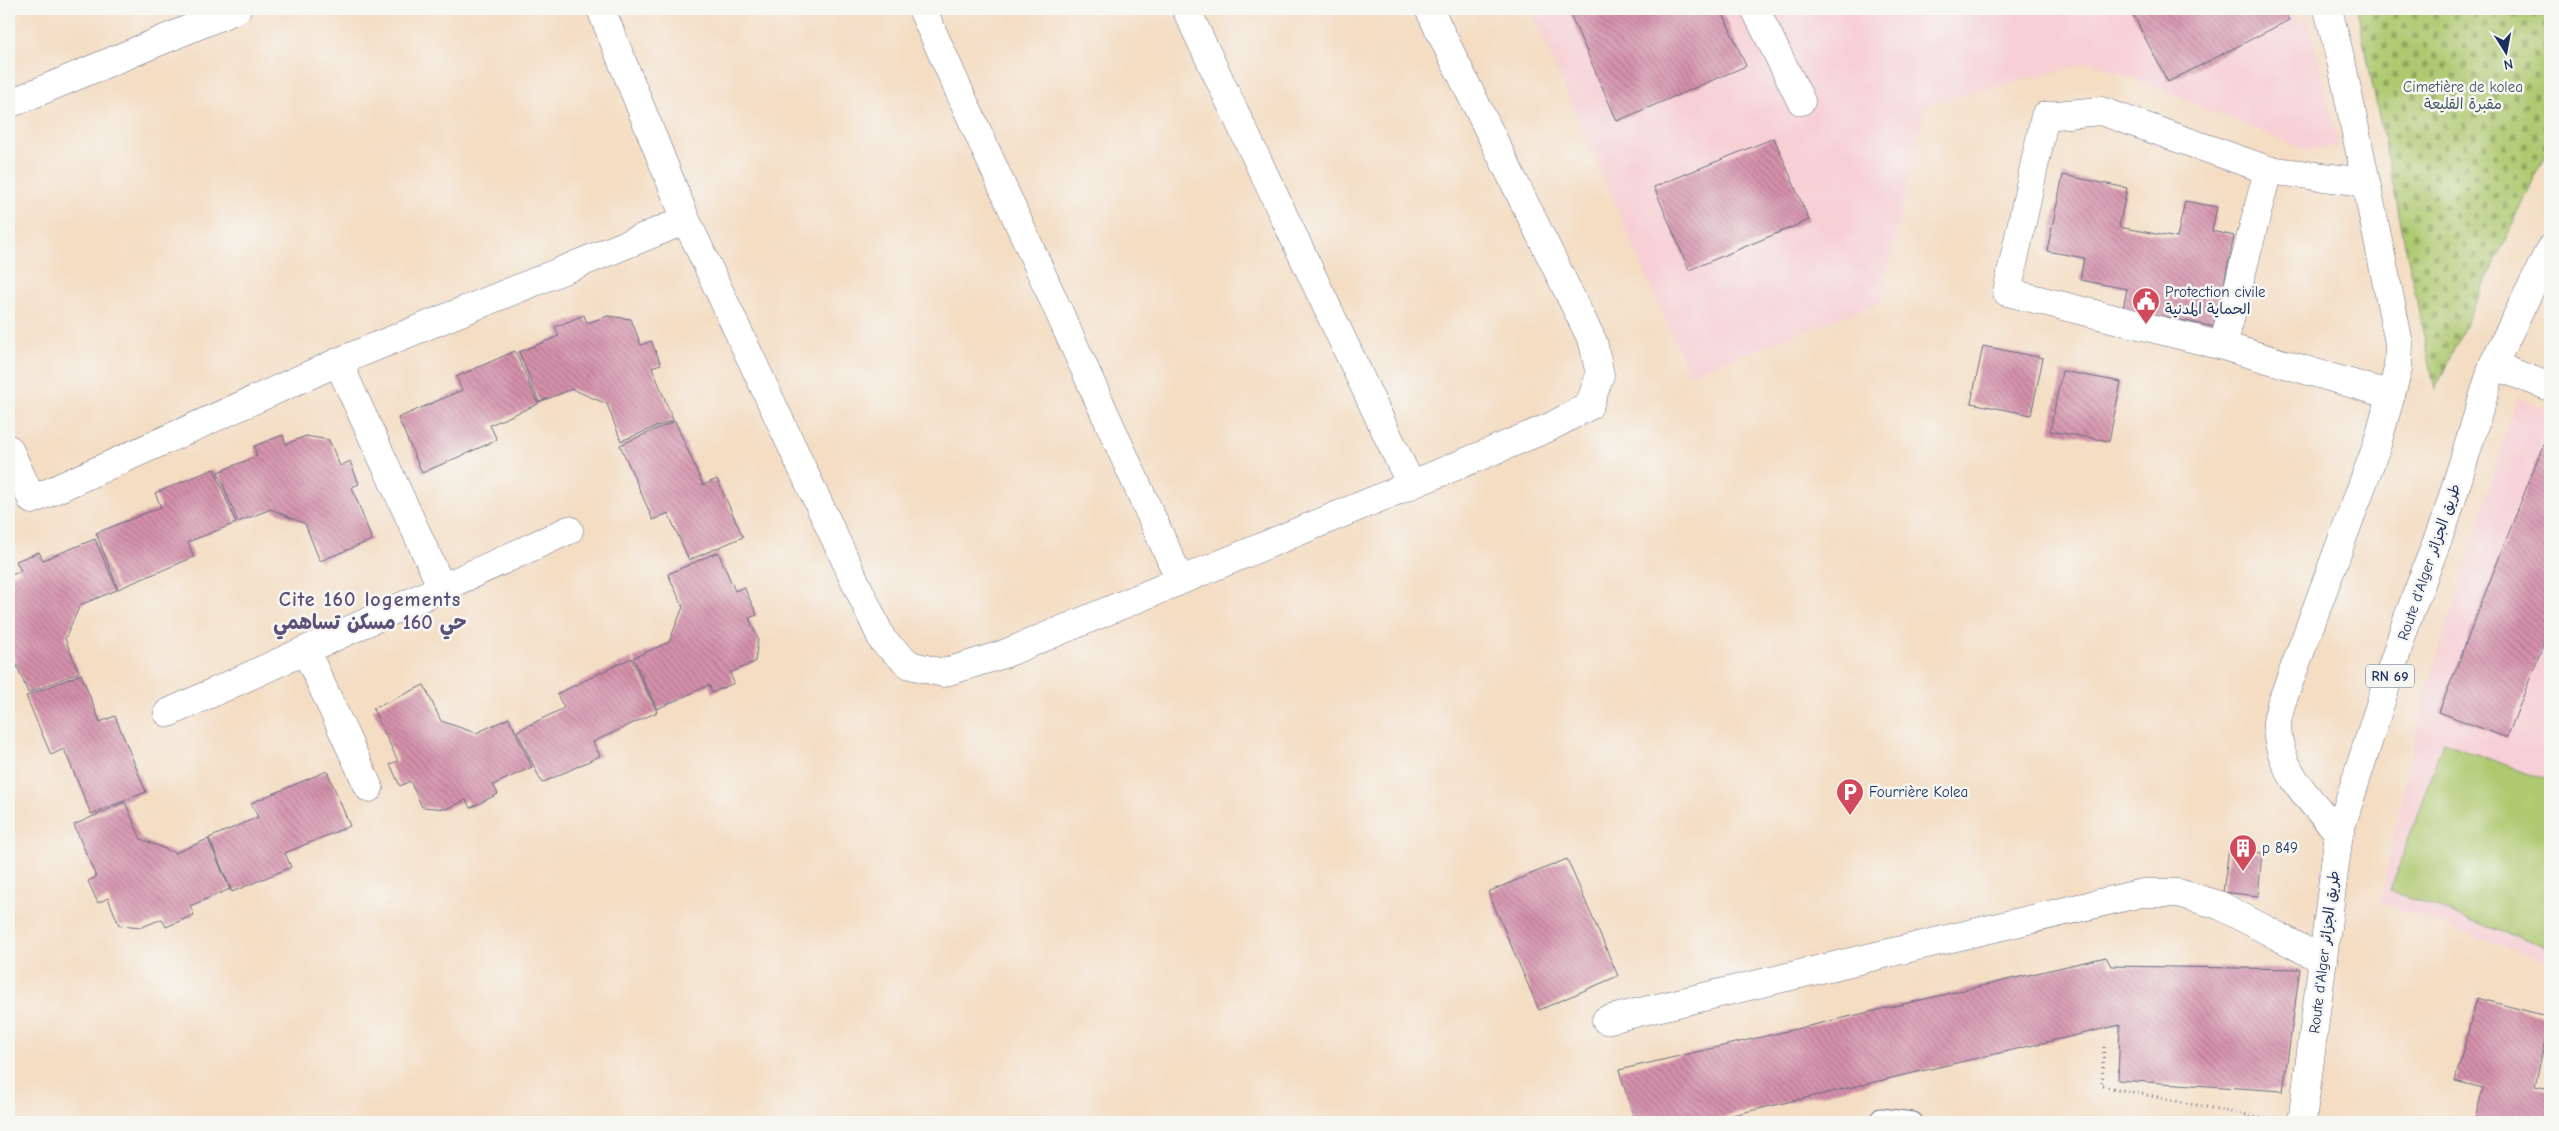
<svg xmlns="http://www.w3.org/2000/svg" width="2559" height="1131" viewBox="0 0 2559 1131" font-family="'Comic Neue','Playpen Sans Arabic',sans-serif">
	<defs>
		<pattern id="cemetery-stones" width="16" height="16" patternUnits="userSpaceOnUse" patternTransform="scale(1.25)"><rect width="16" height="16" fill="#aec96f"/><path d="M2 7V4a2 2 0 0 1 4 0v3zM10 15v-3a2 2 0 0 1 4 0v3z" fill="#8da45e"/></pattern>
		<pattern id="building-back-hatch" width="6" height="6" patternUnits="userSpaceOnUse" patternTransform="scale(1.25)"><rect width="6" height="6" fill="#d591aa"/><path d="M-1 5l2 2M0 0l6 6M5-1l2 2" fill="none" stroke="#ac778e"/></pattern>
	</defs>
	<rect width="100%" height="100%" fill="#f6f6f2"/>
	<filter id="ink" filterUnits="userSpaceOnUse"><feTurbulence type="fractalNoise" baseFrequency=".02" numOctaves="2"/><feDisplacementMap in="SourceGraphic" scale="10" xChannelSelector="R" yChannelSelector="G"/><feConvolveMatrix kernelMatrix="1 2 1 2 8 2 1 2 1" color-interpolation-filters="sRGB"/></filter>
	<filter id="wash" filterUnits="userSpaceOnUse"><feTurbulence type="fractalNoise" baseFrequency=".0096" numOctaves="4" result="noise"/><feDisplacementMap in="SourceGraphic" scale="20" xChannelSelector="R" yChannelSelector="G"/><feGaussianBlur stdDeviation="1.12" result="paint"/><feColorMatrix in="noise" values="0 0 0 0 0 0 0 0 0 0 0 0 0 0 0 0 0 1.4 0 .05"/><feComposite in="paint" operator="in"/></filter>
	<g filter="url(#wash)">
		<rect width="100%" height="100%" fill="#f4ddc3"/>
		<path fill="#f7cfd4" d="M1530,9H2292L2299,24L2307,15L2339,145L2306,150L2092,62L1926,105L1880,303L1689,374Z
			M2517,397L2550,411V963L2380,902L2421,710Z"/>
		<path fill="url(#cemetery-stones)" stroke="#647c66" d="M2357,9H2550V144L2435,390Z"/>
		<path fill="#aec96f" stroke="#647c66" d="M2443,742L2550,781V949L2390,891Z"/>
		<g id="blocks">
			<path fill="url(#building-back-hatch)" d="M1568,9H1721L1746,66L1617,121Z
				M2130,9H2283L2289,20L2168,82Z
				M1774,138L1809,220L1689,270L1654,187Z
				M2063,175L2127,188L2119,227L2177,238L2185,201L2217,207L2212,231L2234,236L2215,327L2123,308L2127,289L2080,280L2084,258L2047,251Z
				M584,315L587,323L608,316L631,319L641,345L651,341L661,364L652,367L673,420L621,441L607,404L572,389L539,402L519,352L559,336L555,327Z
				M1983,346L2043,358L2031,415L1971,403Z
				M515,351L538,404L490,425L497,440L422,473L398,418L462,390L456,377Z
				M2062,371L2121,382L2109,441L2050,431Z
				M675,421L703,485L717,479L743,537L689,560L668,513L653,520L620,445Z
				M283,435L286,444L306,436L329,440L340,466L350,461L359,484L352,487L372,540L320,561L305,524L271,509L238,522L218,472L257,456L254,446Z
				M2543,445L2550,448V627L2507,738L2439,712Z
				M214,469L236,523L188,542L194,557L118,589L96,533L161,507L155,493Z
				M95,539L117,590L80,605L65,639L79,672L28,693L12,653L9,655V576L21,571L16,561L39,552L43,560Z
				M718,552L735,591L744,587L757,615L749,618L758,639L755,662L730,673L734,683L712,693L709,685L657,709L633,658L669,642L683,607L668,574Z
				M631,658L657,712L593,742L600,756L542,783L517,731L564,708L557,694Z
				M81,674L100,722L115,716L146,792L91,814L64,749L51,755L26,696Z
				M424,685L441,721L476,733L509,718L532,767L493,785L498,794L470,808L466,800L446,809L422,807L410,781L400,786L390,764L398,761L373,709Z
				M327,771L350,826L285,853L291,867L232,892L209,838L258,817L251,803Z
				M125,802L141,839L175,853L208,839L230,889L190,906L194,915L166,927L162,919L142,927L119,925L108,898L98,903L88,881L96,877L74,825Z
				M2229,849L2262,853L2258,896L2223,892Z
				M1567,859L1618,976L1539,1010L1488,892Z
				M2106,957L2111,966L2300,969L2283,1091L2118,1080L2120,1025L1702,1122H1635L1619,1070Z
				M2477,998L2550,1017L2535,1086L2550,1089V1122H2474L2483,1088L2455,1081Z"/>
		</g>
	</g>
	<g filter="url(#ink)">
		<use href="#blocks" fill-opacity="0" stroke="#676c81" stroke-width="1"/>
		<g fill="none" stroke-linecap="round" stroke-linejoin="round">
			<g stroke="#676c81" stroke-width="21">
				<path id="service" d="M1878,1122L1881,1118L1913,1122"/>
			</g>
			<g stroke="#676c81" stroke-width="29">
				<path id="minor" d="M601,9L686,220L883,641L910,665L943,673L1004,654L1550,427L1589,406L1600,375L1593,342L1429,9
					M922,9L1180,580
					M1186,9L1411,485
					M1755,9L1801,101
					M2328,9L2342,65L2399,343L2398,369L2376,448L2281,704C2280,711 2276,720 2277,727C2278,770 2312,803 2339,833
					M9,104L237,9
					M2364,182L2268,170L2101,111L2045,116L2007,292L2223,346L2391,395
					M2223,346L2268,170
					M338,362L442,588
					M2493,365L2550,387
					M9,449L32,500L338,362L686,220
					M306,651L369,788
					M168,713L569,530
					M1606,1020L2142,893H2178L2219,905L2323,960"/>
			</g>
			<g stroke="#676c81" stroke-width="29">
				<path id="primary" d="M2302,1122L2339,833L2407,620L2447,515L2493,365L2550,249"/>
			</g>
			<path stroke="#676c81" stroke-width="3" stroke-dasharray="1 4" stroke-linecap="butt" d="M2104,1047L2102,1086L2266,1119"/>
			<use href="#service" stroke="#fff" stroke-width="19"/>
			<use href="#minor" stroke="#fff" stroke-width="28"/>
			<use href="#primary" stroke="#fff" stroke-width="28"/>
		</g>
	</g>
	<defs>
		<g id="civic-pin" transform="scale(1.4375)"><path d="M0 17L-7.5 6A9.5 9.5 0 1 1 7.5 6Z" fill="#d1495b" stroke="#f6f6f2"/><path d="M-.6-6.5H3V-4.5H.6V-3L4-1V1h2V6H-6V1h2V-1L-.6-3ZM-1.2 2.5V6h2.4V2.5Z" fill="#fff"/></g>
		<g id="parking-pin" transform="scale(1.4375)"><path d="M0 17L-7.5 6A9.5 9.5 0 1 1 7.5 6Z" fill="#d1495b" stroke="#f6f6f2"/><path d="M-3.5-5.5H1a3.5 3.5 0 0 1 0 7H-1V5.5H-3.5ZM-1-3.4V-.6H.8a1.4 1.4 0 0 0 0-2.8Z" fill="#fff"/></g>
		<g id="building-pin" transform="scale(1.4375)"><path d="M0 17L-7.5 6A9.5 9.5 0 1 1 7.5 6Z" fill="#d1495b" stroke="#f6f6f2"/><path d="M-4-6H4V6H1V3H-1V6H-4ZM-2.5-4.3h1.7v1.8h-1.7ZM.8-4.3h1.7v1.8H.8ZM-2.5-1h1.7V.8h-1.7ZM.8-1h1.7V.8H.8Z" fill="#fff"/></g>
	</defs>
	<g fill-rule="evenodd">
		<use href="#civic-pin" x="2146" y="301"/>
		<use href="#parking-pin" x="1850" y="792"/>
		<use href="#building-pin" x="2243" y="848"/>
	</g>
	<g text-anchor="middle" stroke-width="5" stroke-linejoin="round" paint-order="stroke">
		<rect fill="#f6f6f2" stroke="#5d6b8a" stroke-width="1" x="2366" y="664.5" width="48" height="23" rx="4"/>
		<g font-size="14" font-weight="bold" fill="#1b2f5e">
			<text x="2390" y="681">RN 69</text>
		</g>
		<g font-size="15" fill="#405662" stroke="#f6f6f2">
			<text x="2463" y="92">Cimetière de kolea<tspan x="2463" dy="17">مقبرة القليعة</tspan></text>
		</g>
		<g font-size="15" fill="#1b2f5e" stroke="#f6f6f2" text-anchor="start">
			<text x="2165" y="297">Protection civile<tspan x="2165" dy="17">الحماية المدنية</tspan></text>
			<text x="1869" y="797">Fourrière Kolea</text>
			<text x="2262" y="853">p 849</text>
		</g>
		<g font-size="15" fill="#1b2f5e" stroke="#f6f6f2">
			<text transform="translate(2429 562) rotate(-71)" y="5">Route d'Alger طريق الجزائر</text>
			<text transform="translate(2324 952) rotate(-83)" y="5">Route d'Alger طريق الجزائر</text>
		</g>
		<g font-size="20" font-weight="bold" letter-spacing="1" fill="#5c5179" stroke="#f6f6f2">
			<text x="370" y="606">Cite 160 logements<tspan x="370" dy="23">حي 160 مسكن تساهمي</tspan></text>
		</g>
	</g>
	<rect width="2559" height="1131" fill="none" stroke="#f6f6f2" stroke-width="30"/>
	<g transform="translate(2506 52) rotate(169)" stroke="#f6f6f2" stroke-width="4" paint-order="stroke">
	<path d="M0-4L9 19L0 12L-9 19Z" fill="#1b2f5e"/>
	<text y="-8" font-size="14" font-weight="bold" text-anchor="middle" fill="#1b2f5e">N</text>
	</g>
</svg>
